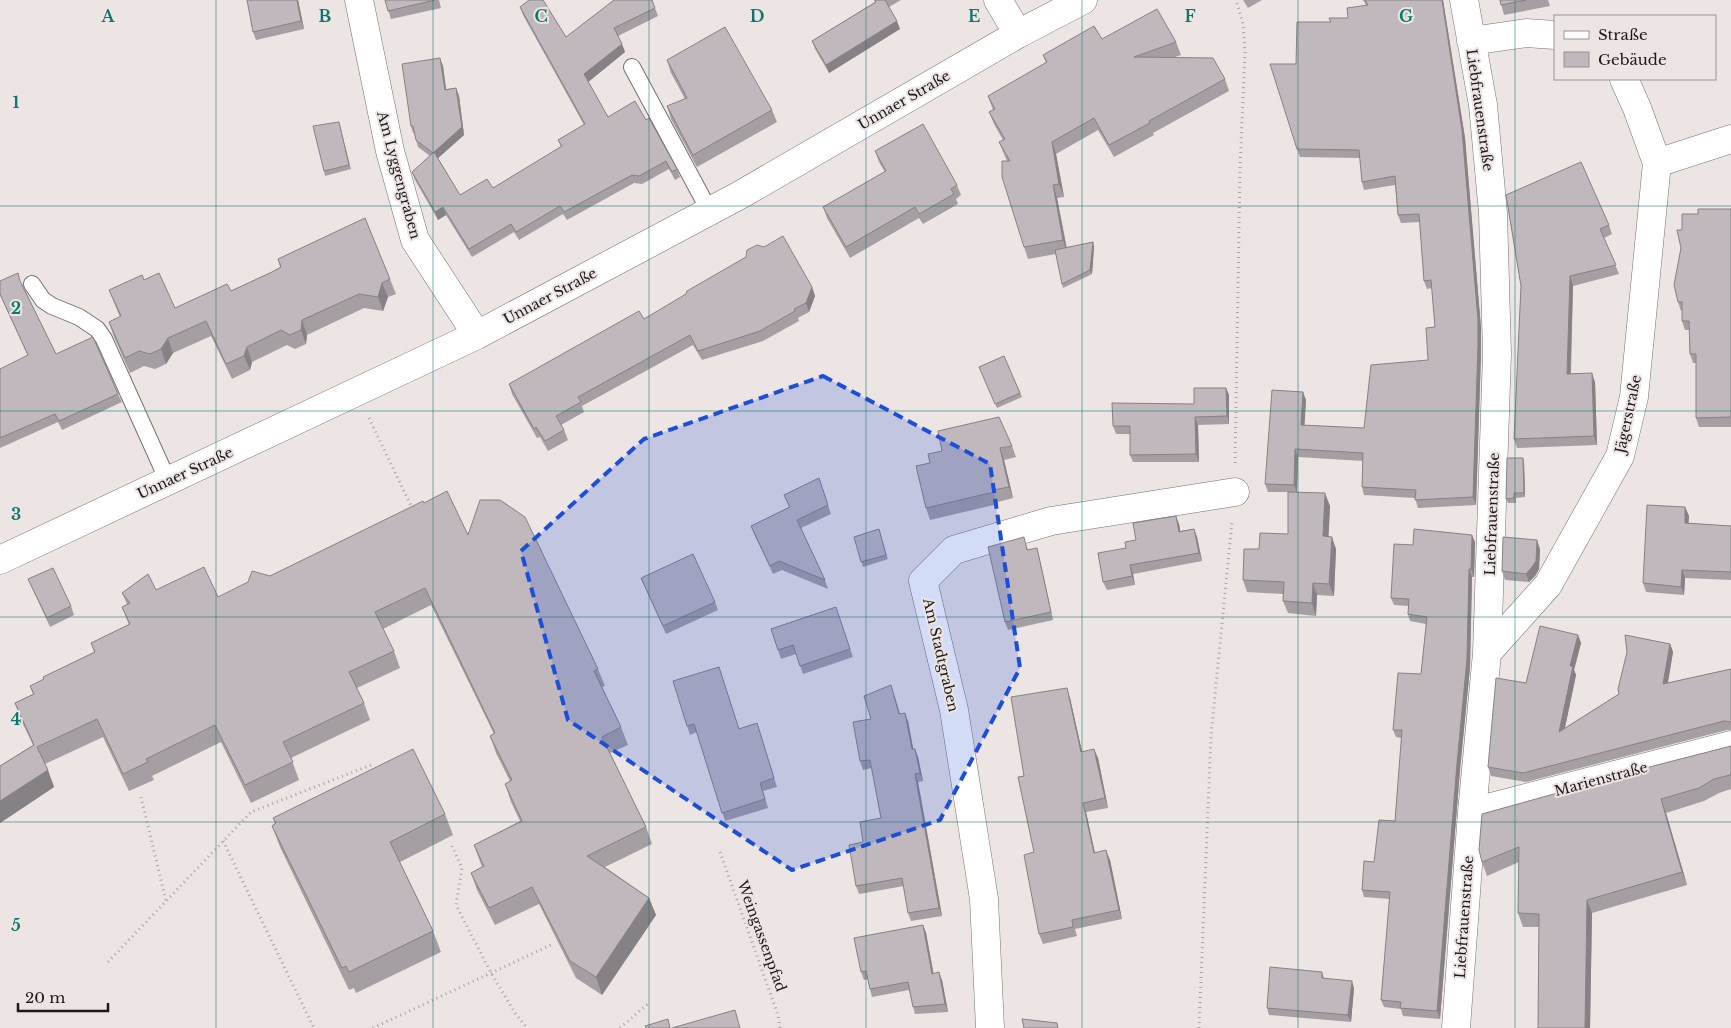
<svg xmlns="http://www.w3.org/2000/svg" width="1731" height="1028" viewBox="0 0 1731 1028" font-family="'Libre Baskerville',serif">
	<rect width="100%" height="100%" fill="#ede4e4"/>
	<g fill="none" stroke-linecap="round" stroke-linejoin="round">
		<g stroke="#787071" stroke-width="18">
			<path id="lane" d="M632,67L710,212
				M32,284L43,300L52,306L79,317L97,329L104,339L168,481"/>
		</g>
		<g stroke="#787071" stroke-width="29">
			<path id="street" d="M359,0L390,151L415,240L477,335
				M998,0L1018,34
				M1471,41L1526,33L1555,35
				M1624,79L1637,108L1657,163L1731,139
				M0,560L477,335L740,195L1018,34L1083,0
				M1487,653L1548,585L1620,456L1634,397L1657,163
				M1472,812L1731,745
				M990,1028L984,899L954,710L923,581L954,550L1051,521L1235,492
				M1456,1028L1472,812L1487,653L1497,353L1493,213L1483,105L1464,0"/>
		</g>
		<path stroke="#aaa3a3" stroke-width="3" stroke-dasharray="1 4" stroke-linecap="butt" d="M369,418L413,510
			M1235,463L1240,168L1245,53L1243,24L1236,0
			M141,797L166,901
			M223,841L314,1028
			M452,846L462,868L456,905L491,973L515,1013L527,1028
			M720,852L778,1015L780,1028
			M108,962L251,812L371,765
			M373,1028L553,944
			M620,1028L650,1002
			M1199,1028L1211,736L1232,522"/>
		<use href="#lane" stroke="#fff" stroke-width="16"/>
		<use href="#street" stroke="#fff" stroke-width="28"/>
	</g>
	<path fill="#a59ea2" d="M298,0L304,29L256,40L253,32Z
		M385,0H439L441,8L391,19Z
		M874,0H901L889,7L900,29L829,73L815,49L812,41L875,2Z
		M1243,0H1262L1248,8Z
		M1363,0H1443L1465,138L1481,328V353L1476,505L1418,508L1415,498L1364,495L1362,487L1363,461L1298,457L1297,492L1330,506L1328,536L1336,549L1334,596L1317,595L1316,616L1288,613L1283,601V594L1247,592L1243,580L1259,549L1288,534V492H1268L1265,484L1306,400L1304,425L1364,428L1428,360L1435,327L1432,288L1427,289L1424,281L1420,222L1401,223L1398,215L1395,185L1364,190L1362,182L1360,158L1300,157L1297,149L1296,64L1331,22L1329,18H1348L1366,5Z
		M1500,0H1548L1550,6L1504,15Z
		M520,7L566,37L655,8L658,16L618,36L625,52L588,82L608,117L646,120L677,169L680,177L675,180L669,169L642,184L634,183L567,220L563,214L519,240L514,232L472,257L446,215L438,220L415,180L412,172L430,156L418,147L414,133H413L411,126L443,66L446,89L456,88L459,96L464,135L438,158L460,195L493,188L561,147L558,140L584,125L523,15Z
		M1102,39L1176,42L1181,55L1172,58L1225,79L1229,91L1153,133L1154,135L1114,157L1098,130L1056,154L1064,197L1057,198L1067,248L1093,242L1094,247L1092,274L1063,288L1062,284L1056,254L1028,259L1024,247L1007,161L1004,154L999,142L1003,140L994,124L989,112L993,110L988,96L1046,63L1043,55Z
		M667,60L772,110L777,122L697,167L671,119L667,106L685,99L671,73Z
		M340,126L351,169L325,176L324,171Z
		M875,151L957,185L961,195L956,199L958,204L923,224L919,218L850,258L827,218L823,207L885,172L879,162Z
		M1506,195L1609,225L1612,234L1604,238L1619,274L1573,286L1571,374L1595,382L1597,445L1517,448L1514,439L1521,286Z
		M1731,209V427H1699L1696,418V363H1693L1690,354L1689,330H1685L1682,321V311H1681L1678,302L1681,248L1698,214Z
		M278,259L390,279L396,294L388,297L383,311L364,308L307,335L306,344L295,349L287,345L252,362L250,370L232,379L211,336L173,353L166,364L155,369L144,366L130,373L114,337L109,322L120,317L115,305L109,290L175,308L231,291L272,272L280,267Z
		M0,281L22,284L56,354L118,394L122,402L62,430L58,422L0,448V369L28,356L0,295Z
		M812,287L815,296L809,312L798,318L799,321L763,341L702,360L693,345L582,406L584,412L561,425L564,430L568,440L548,451L540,437L537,438L512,394L509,384L644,319Z
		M1004,356L1022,397L997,408L979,367Z
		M1226,388L1229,395V424L1198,425L1199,462H1133L1130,455V434H1116L1113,426L1194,404Z
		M1012,446L1016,457L1004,460L1013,498L998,502V504L930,520L926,508L916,466Z
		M1524,462L1525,497L1516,498V503H1508L1506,499Z
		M819,478L831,514L801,528L825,580L828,589L782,570L773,574L754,534L751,526L789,507L784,495Z
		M424,503L468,535L598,669L605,686L602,687L621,727L628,745L610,753L646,827L652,844L605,867L649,898L656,915L602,995L576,978L539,904L495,925L477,890L471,873L482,867L474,845L520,821L511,802L505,784L510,781L496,753L490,736L494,734L431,605L383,629L394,651L400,668L357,688L364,703L370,720L291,758L299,780L251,803L221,742L152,776L154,780L129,791L103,737L45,764L54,787L0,823V766L33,745L21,720L15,703L33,694L30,686L44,679L94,652L91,643L129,625L122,607L127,604L122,593L156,590L218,597L270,576Z
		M1685,507L1689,516L1688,523L1731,526V580L1685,578L1684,595L1646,592L1643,583Z
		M1179,524L1180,531L1194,529L1197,537L1202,561L1133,574L1135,585L1107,590L1103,582L1126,548L1136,540Z
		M879,529L888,559L863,567L854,537Z
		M1475,542L1474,577H1472L1470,667L1460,770L1440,1019L1403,1016L1401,1009L1384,1007L1381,1000L1390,899L1364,897L1362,890L1374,862L1395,821L1402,738L1396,737L1393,730L1421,674L1426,624L1410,621L1408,614L1409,606L1394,605L1391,598L1413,545Z
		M1026,545L1028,550L1037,548L1039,556L1053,620L1008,630L1005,622Z
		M1540,549L1539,569L1535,576L1529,582L1505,580L1502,571Z
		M641,578L715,602L718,610L666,634Z
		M28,579L71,606L74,615L50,627L32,588Z
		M836,607L853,657L803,674L796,654L781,659L771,629Z
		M1578,635L1581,643L1574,670L1576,675L1565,728L1619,694L1670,644L1673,652L1668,683L1731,669V730H1727L1526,782L1491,776L1488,767L1526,683Z
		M719,667L739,729L760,732L777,787L763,791L768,808L725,821L697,732L690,735L687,726Z
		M894,694L900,713L908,721L913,749L918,757L923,781L918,782L942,916L911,921L908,913L904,886L859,894L856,886L881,818L872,768L863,770L860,761L871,719Z
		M1070,698L1082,751L1098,758L1108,808L1086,812L1095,853L1110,860L1122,919L1075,929L1077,936L1043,944L1039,934L1034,852L1024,776Z
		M1731,746V789L1719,793L1704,801L1666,813L1687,885L1592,913L1590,1028H1538L1539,927H1523L1518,913L1519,862L1487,876L1482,862Z
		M445,814L453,835L400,862L433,931L441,952L356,993L354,988L349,990L280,847L272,826L275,823L273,818Z
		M923,925L926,933L933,973L942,980L948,1012L915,1014L913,1007L909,990L872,997L870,989L868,979L864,980L861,972Z
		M1322,972L1324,978L1354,988L1351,1022L1269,1015L1267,1008Z"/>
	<path fill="#868184" d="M297,0H298L304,29L301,21Z
		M1442,0H1443L1465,138L1481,328V353L1476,505L1473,497Z
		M897,21L900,29L829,73L826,65Z
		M622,44L625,52L587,83L584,74Z
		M440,58L443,66L447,97L445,90Z
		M456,88L459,96L464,135L436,160L434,153Z
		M1052,142L1056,154L1064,197L1059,184Z
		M1053,185L1057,198L1067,252L1063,240Z
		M443,207L446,215L438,220L435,212Z
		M1093,242L1094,247L1092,274L1090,270Z
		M1570,276L1573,286L1570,383L1567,374Z
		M382,283L388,297L383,311L378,297Z
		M812,287L815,296L809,312L806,303Z
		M302,320L307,335L306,344L301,330Z
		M168,338L173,353L166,364L161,349Z
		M247,347L252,362L250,370L244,356Z
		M1592,373L1595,382L1597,445L1594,436Z
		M1226,388L1229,395V424L1227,416Z
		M1303,392L1306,400L1304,433L1301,425Z
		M1195,417L1198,425L1199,462L1196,454Z
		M1000,448L1004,460L1013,498L1009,487Z
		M1295,449L1298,457L1297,493L1294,485Z
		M1523,458L1524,462L1525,497L1524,493Z
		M1325,493L1330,506L1328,549L1323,536Z
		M1685,507L1689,516L1688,531L1685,523Z
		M1176,516L1179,524L1182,540L1179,532Z
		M1194,529L1197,537L1202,561L1199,553Z
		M1472,535L1475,542L1474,577L1471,569Z
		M1332,537L1336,549L1334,596L1329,584Z
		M1537,540L1540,549L1539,569L1535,576L1529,582L1526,574Z
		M1037,548L1039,556L1053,620L1051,612Z
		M1130,565L1133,574L1135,585L1132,576Z
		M1469,569L1472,577L1470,667L1460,770L1440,1019L1437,1011Z
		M1682,570L1685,578L1684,595L1681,587Z
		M1313,583L1317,595L1316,616L1312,603Z
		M1578,635L1581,643L1574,670L1576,675L1562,741L1559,732L1570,666Z
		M1670,644L1673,652L1666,693L1663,684Z
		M1067,688L1070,698L1084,761L1081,752Z
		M905,713L908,721L915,758L912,749Z
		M915,749L918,757L923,781L920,773Z
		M1094,749L1098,758L1108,808L1105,798Z
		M48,770L54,787L0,823V801Z
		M915,774L918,782L942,916L939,908Z
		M1661,799L1666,813L1687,885L1682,872Z
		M1083,803L1086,812L1097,863L1094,853Z
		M1106,850L1110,860L1122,919L1119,910Z
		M649,898L656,915L602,995L596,977Z
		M1587,900L1592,913L1590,1028H1585Z
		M923,925L926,933L935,981L932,974Z
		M939,972L942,980L948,1012L945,1004Z
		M1352,981L1354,988L1351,1022L1348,1015Z"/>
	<path fill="#c0b8bc" stroke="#868184" d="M247,0H297L301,21L253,32Z
		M385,0H435L388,11Z
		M529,0H543L566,37L614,0H652L655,8L614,28L622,44L584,74L608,117L635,101L646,120L649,118L677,169L672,172L666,161L639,176L632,175L564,212L560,206L516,232L511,224L469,249L443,207L435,212L412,172L434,152L460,195L487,179L493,188L562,146L558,140L585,124L520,7Z
		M875,0H885L897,21L826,65L812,41L876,2Z
		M1365,0H1442L1462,130L1478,320V345L1473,497L1415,500L1416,490L1362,487L1363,453L1295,449L1294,485L1265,484L1272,390L1303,392L1301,425L1364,428L1371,365L1428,360L1426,328L1435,327L1431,280L1424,281L1419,214L1398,215L1395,176L1362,182L1359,150L1297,149L1270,64H1296L1297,22H1331L1329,18H1348L1347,8L1368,5Z
		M1500,0H1526L1501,5Z
		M1157,9L1176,42L1134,57L1213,58L1225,79L1149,121L1150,123L1109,145L1094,118L1052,142L1059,184L1053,185L1063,240L1024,247L1002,177V161H1010L999,142L1005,139L989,112L995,109L988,96L1047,62L1043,55L1094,26L1102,39Z
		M725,27L772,110L693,155L667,106L687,98L667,60Z
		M440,58L445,90L456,88L462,127L433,153L416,140L413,126H411L402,64Z
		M339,122L349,165L324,171L313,126Z
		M923,124L957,185L951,189L954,194L919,214L915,207L846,247L823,207L886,171L875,151Z
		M1581,162L1609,225L1600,229L1616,265L1570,276L1567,374L1592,373L1594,436L1514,439L1521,286L1506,195Z
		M1698,209H1731V417L1696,418V354H1690L1689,321H1682V302H1678L1674,285L1681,248L1677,230H1682V214H1698Z
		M365,218L390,279L382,283L378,297L359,294L302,320L301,330L290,335L281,330L247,347L244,356L226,364L206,321L168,338L161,349L150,354L139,351L125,358L109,322L121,316L109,290L142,275L144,280L159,273L175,308L227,284L231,291L272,272L281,267L278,259Z
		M783,236L812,287L806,303L794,309L795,311L760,331L698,351L690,335L578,397L581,402L556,416L564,430L545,441L536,427L534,429L509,384L639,311L644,319L686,294L687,291L746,257L747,250L757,245L764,247Z
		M1093,242L1090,270L1062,284L1055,250Z
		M18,273L20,281L56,354L93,337L118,394L59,421L55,414L0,438V369L28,355L0,294V281Z
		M1004,356L1020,393L995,404L979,367Z
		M1194,388H1226L1227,416L1195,417L1196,454L1130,455V426H1113L1112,403L1194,404Z
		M999,417L1012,446L1000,448L1009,487L993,490L994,492L926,508L916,466L930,463L928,454L942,451L938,431Z
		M1507,458H1523L1524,493H1514V498L1506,499Z
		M819,478L828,505L797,520L825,580L779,561L770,566L751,526L790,507L784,495Z
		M447,491L468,535L480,500H500L525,517L598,669L594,671L621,727L602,737L646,827L587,856L649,898L596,977L570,961L532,887L489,908L471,873L484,866L474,845L522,821L505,784L512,780L490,736L495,733L425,588L375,612L394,651L349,672L364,703L283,742L293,762L245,785L215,725L146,759L148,762L123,774L97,719L37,747L48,770L0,801V766L34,745L15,703L34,694L30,686L44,679L43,677L95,652L91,643L130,624L122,607L130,603L122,593L148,574L156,590L204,567L218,597L248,582L252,571L270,576L413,506L423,501L424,503Z
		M1288,492L1325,493L1323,536L1332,537L1329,584L1313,583L1312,603L1283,601L1284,582L1243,580L1244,549H1259L1260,533L1288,534Z
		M1647,505L1685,507V523L1731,526V572L1682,570L1681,587L1643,583Z
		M1176,516L1179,532L1194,529L1199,553L1130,565L1132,576L1103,582L1098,553L1126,548L1125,542L1136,540L1133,523Z
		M879,529L886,555L861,562L854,537Z
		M1414,529L1472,535L1471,569H1469L1467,659L1457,763L1437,1011L1400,1008L1401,1002L1381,1000L1390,892L1362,890L1364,861L1374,862L1379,820L1395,821L1402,730H1393L1398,673L1421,674L1427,617L1408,614L1409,599L1391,598L1394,544L1413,545Z
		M1024,537L1027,550L1037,548L1051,612L1005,622L988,547Z
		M1503,537L1537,540L1536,561L1532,567L1526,574L1502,571Z
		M693,554L715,602L663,626L641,578Z
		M53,568L71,606L47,618L28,579Z
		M836,607L850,649L800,666L793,645L778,650L771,629Z
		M1540,626L1578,635L1570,666H1573L1559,732L1619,694L1618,689L1627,652L1625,635L1670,644L1663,684L1731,669V722L1724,721L1523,773L1488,767L1496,678L1526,683Z
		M719,667L739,729L757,723L774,778L760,783L765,799L722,813L694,724L687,726L673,681Z
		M891,685L899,714L905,713L912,749H915L920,773L915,774L939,908L908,913L902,878L856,886L849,845L863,842L860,822L881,818L870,760L860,761L853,722L871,719L864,696Z
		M1067,688L1081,752L1094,749L1105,798L1083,803L1094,853L1106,850L1119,910L1072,920L1073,927L1039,934L1024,855L1034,852L1018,777L1024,776L1011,697Z
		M1731,746V773L1730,775L1714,779L1699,788L1661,799L1682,872L1587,900L1585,1028H1538L1539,914L1518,913L1519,847L1482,862L1479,850L1482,814L1597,782L1595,781Z
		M413,749L445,814L390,842L433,931L349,972L346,966L342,968L272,826L276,823L273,818Z
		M923,925L932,974L939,972L945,1004L913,1007L908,982L870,989L866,971L861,972L854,938Z
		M1270,967L1322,972V978L1352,981L1348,1015L1267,1008Z
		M735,1010L740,1028H672Z
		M668,1019L670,1028H646L645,1026Z
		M1022,1019L1057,1023L1058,1028H1024Z"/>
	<path fill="#1d4ed8" fill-opacity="0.2" stroke="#1d4ed8" stroke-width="4" stroke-dasharray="10 6" stroke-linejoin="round" d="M823,376L990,464L1020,668L940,820L792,870L568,720L521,551L644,439Z"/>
	<path fill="none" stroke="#0f766e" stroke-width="1" stroke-opacity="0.55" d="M216,0V1028M433,0V1028M649,0V1028M866,0V1028M1082,0V1028M1298,0V1028M1515,0V1028M0,206H1731M0,411H1731M0,617H1731M0,822H1731"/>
	<g text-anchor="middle" stroke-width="4" stroke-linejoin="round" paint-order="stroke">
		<g font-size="14" fill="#1c1919" stroke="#ede4e4">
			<text transform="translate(904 100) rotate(-30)" y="5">Unnaer Straße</text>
			<text transform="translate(1480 110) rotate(82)" y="5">Liebfrauenstraße</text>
			<text transform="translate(399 175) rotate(75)" y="5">Am Lyggengraben</text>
			<text transform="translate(550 296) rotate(-28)" y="5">Unnaer Straße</text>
			<text transform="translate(1628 414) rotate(-78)" y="5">Jägerstraße</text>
			<text transform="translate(185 473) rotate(-25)" y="5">Unnaer Straße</text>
			<text transform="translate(1492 514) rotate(-88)" y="5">Liebfrauenstraße</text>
			<text transform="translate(941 655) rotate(77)" y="5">Am Stadtgraben</text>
			<text transform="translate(1601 779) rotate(-15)" y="5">Marienstraße</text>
			<text transform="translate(1464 917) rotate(-86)" y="5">Liebfrauenstraße</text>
			<text transform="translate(762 936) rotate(70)" y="5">Weingassenpfad</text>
		</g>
	</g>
	<g font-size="16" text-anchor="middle" font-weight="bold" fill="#0f766e" stroke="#ede4e4" stroke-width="4" stroke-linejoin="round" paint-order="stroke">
		<text x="108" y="22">A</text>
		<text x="325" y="22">B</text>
		<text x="541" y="22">C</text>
		<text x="757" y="22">D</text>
		<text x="974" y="22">E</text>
		<text x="1190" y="22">F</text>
		<text x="1406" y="22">G</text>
		<text x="16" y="108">1</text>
		<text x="16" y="314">2</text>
		<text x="16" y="520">3</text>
		<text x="16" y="725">4</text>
		<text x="16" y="931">5</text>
	</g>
	<rect x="1554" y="15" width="162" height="65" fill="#ede4e4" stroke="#999393"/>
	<rect x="1564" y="31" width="25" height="8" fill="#ffffff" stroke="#999393"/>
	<text x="1598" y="40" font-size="15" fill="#1c1919">Straße</text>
	<rect x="1564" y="52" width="25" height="15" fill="#c0b8bc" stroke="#999393"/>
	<text x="1598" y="65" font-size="15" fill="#1c1919">Gebäude</text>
	<path d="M18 1003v8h90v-8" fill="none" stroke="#1c1919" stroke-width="2.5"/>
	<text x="25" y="1003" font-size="15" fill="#1c1919" stroke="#ede4e4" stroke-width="4" paint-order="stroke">20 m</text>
</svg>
